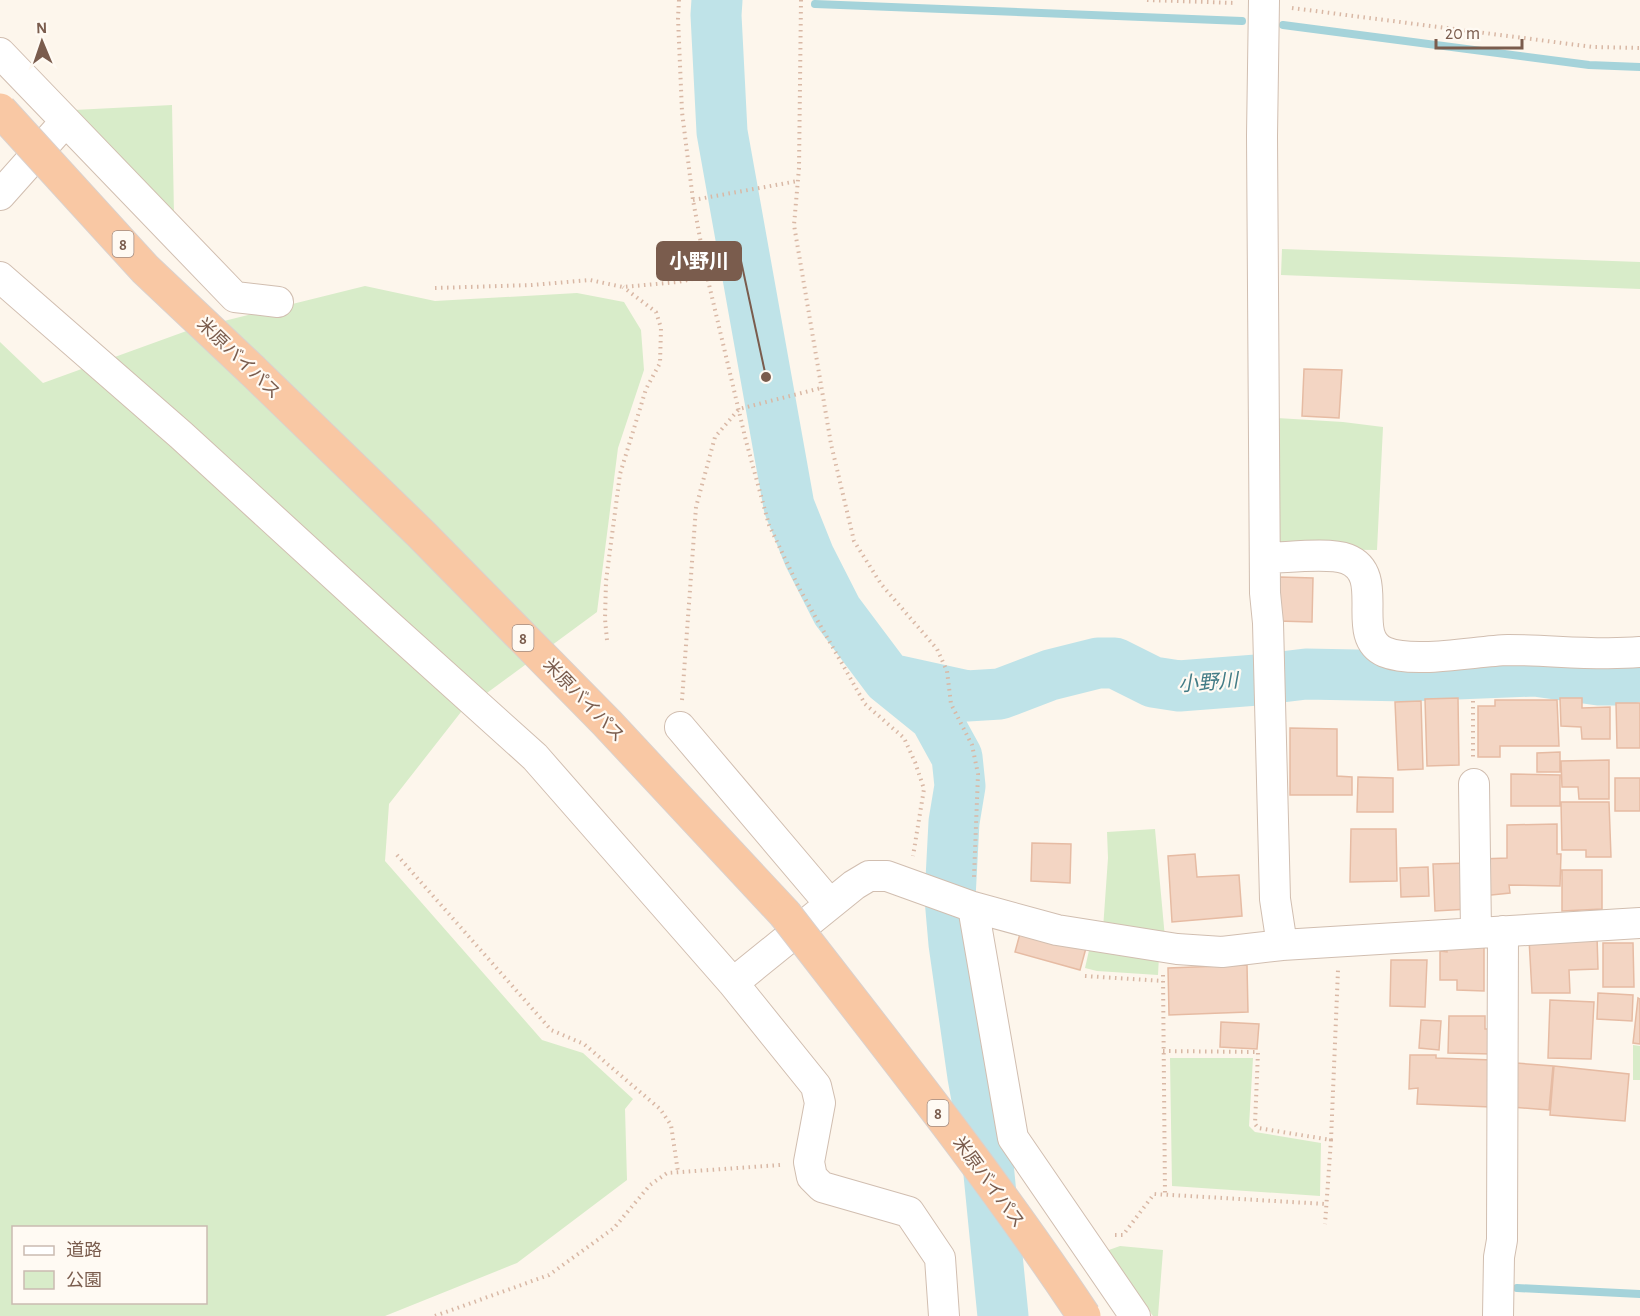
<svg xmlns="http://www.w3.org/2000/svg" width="1640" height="1316" viewBox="0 0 1640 1316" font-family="'Alegreya Sans','Noto Sans JP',sans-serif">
	<rect width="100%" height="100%" fill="#fdf6ec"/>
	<path fill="#d8ecc9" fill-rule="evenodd" d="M172,105L174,215L74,110Z
		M1282,249L1640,262V289L1281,275Z
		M365,286L435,301L577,293L624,302L641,330L644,370L618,448L597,612L461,712L389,804L385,861L542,1040L583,1053L633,1099L625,1109L627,1180L517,1263L385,1316H0V342L43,383L192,329ZM14,1228H206V1302H14Z
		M1277,418L1343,422L1383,427L1377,550L1282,549L1277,543Z
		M1155,829L1165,938L1103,929L1108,858L1107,832Z
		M1090,946L1159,956L1158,975L1097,971L1085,968Z
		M1633,1045L1640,1046V1080H1633Z
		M1170,1058H1253L1249,1126L1255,1132L1321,1143L1320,1196L1172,1186Z
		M1120,1246L1163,1250L1158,1316H1153L1106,1251Z"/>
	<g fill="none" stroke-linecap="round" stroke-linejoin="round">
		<path stroke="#a5d3da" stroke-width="8" d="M815,4L1242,21
			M1283,25L1589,65L1640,67
			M1517,1288L1640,1294"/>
		<path stroke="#bfe3e8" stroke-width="51" d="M717,0L716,15L722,132L789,506L809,556L837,611L888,679L935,717L957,757L960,786L954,822L950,898L954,944L973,1077L987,1154L1003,1316
			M894,680L967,696L1000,694L1050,675L1098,663H1115L1153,682L1179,686L1257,680L1306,674L1407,676L1535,671L1599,680H1622L1640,676"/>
	</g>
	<path fill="#f3d5c3" stroke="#e6bba3" stroke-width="1.5" d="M1304,369L1342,370L1339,418L1302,416Z
		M1280,577L1313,578L1312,622L1278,621Z
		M1458,698L1459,765L1427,766L1425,699Z
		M1560,698H1582V708L1610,707V739H1582L1581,727L1561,726Z
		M1495,700H1557L1559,746H1500V757H1478V706H1495Z
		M1421,701L1423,769L1398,770L1395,702Z
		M1616,703H1640V748H1617Z
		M1290,728L1337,729V776L1352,777V795H1290Z
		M1560,752V772H1537V753Z
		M1609,760V799H1579L1578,787H1562L1561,761Z
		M1511,774L1560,775V806H1511Z
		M1358,777L1393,778V812H1357Z
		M1615,778H1640V811H1615Z
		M1561,802H1609L1611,857H1586V850H1562Z
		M1557,824V854H1561L1560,886L1509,885L1510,893L1482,896L1481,859L1507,858V825Z
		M1351,829H1396L1397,881L1350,882Z
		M1032,843L1071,844L1070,883L1031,881Z
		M1195,854L1197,877L1239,875L1242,916L1172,922L1168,856Z
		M1469,863V909L1435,911L1433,864Z
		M1428,867L1429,896L1401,897L1400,868Z
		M1562,870H1602V909L1562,911Z
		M1021,930L1086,948L1080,970L1015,952Z
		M1597,936L1598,969L1569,970L1570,993H1532L1529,939Z
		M1603,943H1633L1634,987H1603Z
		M1447,947H1484V991L1457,990V980H1440V951L1447,952Z
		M1391,960H1427L1425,1007L1390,1006Z
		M1247,965L1248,1012L1169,1015L1168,968Z
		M1598,993L1633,995L1632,1021L1597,1019Z
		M1638,998L1640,999V1044L1633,1043Z
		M1550,1000L1594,1002L1591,1059L1548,1058Z
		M1449,1016H1485V1029H1493L1492,1054L1448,1053Z
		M1421,1020L1441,1021L1439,1050L1419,1048Z
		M1221,1022L1259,1024L1257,1049L1220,1047Z
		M1410,1055H1436V1058L1492,1060L1491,1107L1417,1104L1418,1088L1409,1089Z
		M1516,1063L1553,1066L1549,1110L1512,1107Z
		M1554,1066L1629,1074L1625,1121L1550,1115Z"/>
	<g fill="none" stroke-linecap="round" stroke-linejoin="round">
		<g stroke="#d1beb0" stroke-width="32">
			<path id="minor" d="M1264,0L1262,136L1265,593L1268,623L1275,899L1282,945
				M0,53L235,297L278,302
				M0,195L65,122
				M0,277L181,435L384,621L535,757L733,983L816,1086L820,1103L809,1162L812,1177L822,1187L909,1212L940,1258L944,1316
				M1265,558C1285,558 1329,552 1347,559C1388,575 1348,636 1385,652C1414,664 1475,651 1508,650C1552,650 1596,656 1640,652
				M680,727L830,904
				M1474,784L1476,932
				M973,907L1013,1138L1135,1316
				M733,983L854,885L869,876H887L973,907L1057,930L1177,949L1222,952L1282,945L1640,923
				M1498,1316L1499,1257L1502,1240L1503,931"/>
		</g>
		<g stroke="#dad1cd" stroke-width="35">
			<path id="trunk" d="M253,371L421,534L607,723L785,914"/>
		</g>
		<path stroke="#d9b8a5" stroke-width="4" stroke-dasharray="1.5 4.5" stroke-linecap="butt" d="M679,0L678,18L682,112L693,200L707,276L746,441L769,525L799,588L865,704L904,738L915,762L924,789L913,856
			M801,0L799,168L794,225L831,444L854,541L881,584L937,649L947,671L951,704L972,745L978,774L974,877
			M1147,0L1236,3
			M1292,8L1593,47L1640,48
			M693,200L798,181
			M435,288L532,285L590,280L623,287L678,282L707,276
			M607,640L605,619L606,581L620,474L646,389L660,363L661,328L656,312L623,287
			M682,700L696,507L715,437L739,409L821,388
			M1473,701V757
			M397,855L551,1030L584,1044L660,1109L671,1125L678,1172
			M1163,975L1165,1195
			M1085,976L1163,981
			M1163,1051L1258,1052L1255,1124L1258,1128L1331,1140L1325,1224
			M1331,1140L1338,970
			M1115,1235H1123L1154,1194L1326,1204
			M435,1316L549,1275L614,1228L650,1185L667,1173L780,1165"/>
		<use href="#minor" stroke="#fff" stroke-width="30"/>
		<use href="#trunk" stroke="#f9c8a4" stroke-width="33"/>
		<g stroke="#dad1cd" stroke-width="35" stroke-linecap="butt">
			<path id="trunk-bridge" d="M0,110L145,269L253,371
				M785,914C887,1046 992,1177 1084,1316"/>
		</g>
		<use href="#trunk-bridge" stroke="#f9c8a4" stroke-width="33"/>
	</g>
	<g text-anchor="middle" stroke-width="4.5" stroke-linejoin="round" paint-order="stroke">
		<g fill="#fffaf3" stroke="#a28b7f" stroke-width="1.5">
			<rect x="112.5" y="231" width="21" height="26" rx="4.5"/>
			<rect x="512.5" y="625" width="21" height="26" rx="4.5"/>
			<rect x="927.5" y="1100" width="21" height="26" rx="4.5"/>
		</g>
		<g font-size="16" font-weight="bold" fill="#7a5c4d">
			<text x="123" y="250">8</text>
			<text x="523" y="644">8</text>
			<text x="938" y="1119">8</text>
		</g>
		<g font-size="18" fill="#7a5c4d" stroke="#fffaf3">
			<text transform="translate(239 358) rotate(44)" y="6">米原バイパス</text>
			<text transform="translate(584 700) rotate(46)" y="6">米原バイパス</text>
			<text transform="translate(989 1182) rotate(54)" y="6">米原バイパス</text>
		</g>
		<g font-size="20" font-style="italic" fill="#437c86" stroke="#fffaf3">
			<text transform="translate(1208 682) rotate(-4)" y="7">小野川</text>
		</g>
	</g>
	<path fill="none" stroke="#7a5c4d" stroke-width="2" d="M766 377L741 261"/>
	<circle fill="#7a5c4d" stroke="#fffaf3" stroke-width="2" cx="766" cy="377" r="6"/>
	<rect fill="#7a5c4d" stroke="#7a5c4d" stroke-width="2" x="657" y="242" width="84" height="38" rx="6"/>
	<g font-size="20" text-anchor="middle" font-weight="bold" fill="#fff">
		<text x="699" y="268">小野川</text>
	</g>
	<rect x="12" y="1226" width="195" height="78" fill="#fffaf3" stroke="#cabbb1" stroke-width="1.5"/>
	<rect x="24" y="1246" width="30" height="9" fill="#ffffff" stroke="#cabbb1" stroke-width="1.5"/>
	<text x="66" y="1256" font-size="18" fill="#7a5c4d">道路</text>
	<rect x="24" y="1271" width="30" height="18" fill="#d8ecc9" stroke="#cabbb1" stroke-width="1.5"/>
	<text x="66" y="1286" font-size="18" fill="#7a5c4d">公園</text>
	<g transform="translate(42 42) rotate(358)" stroke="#fffaf3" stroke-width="4.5" paint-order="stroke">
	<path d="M0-4.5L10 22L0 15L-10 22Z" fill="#7a5c4d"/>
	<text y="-9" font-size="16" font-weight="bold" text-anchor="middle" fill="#7a5c4d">N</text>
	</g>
	<path d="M1436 39v9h86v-9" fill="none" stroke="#7a5c4d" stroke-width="3"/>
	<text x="1445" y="39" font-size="18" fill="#7a5c4d" stroke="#fffaf3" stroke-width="4.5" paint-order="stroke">20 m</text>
</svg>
